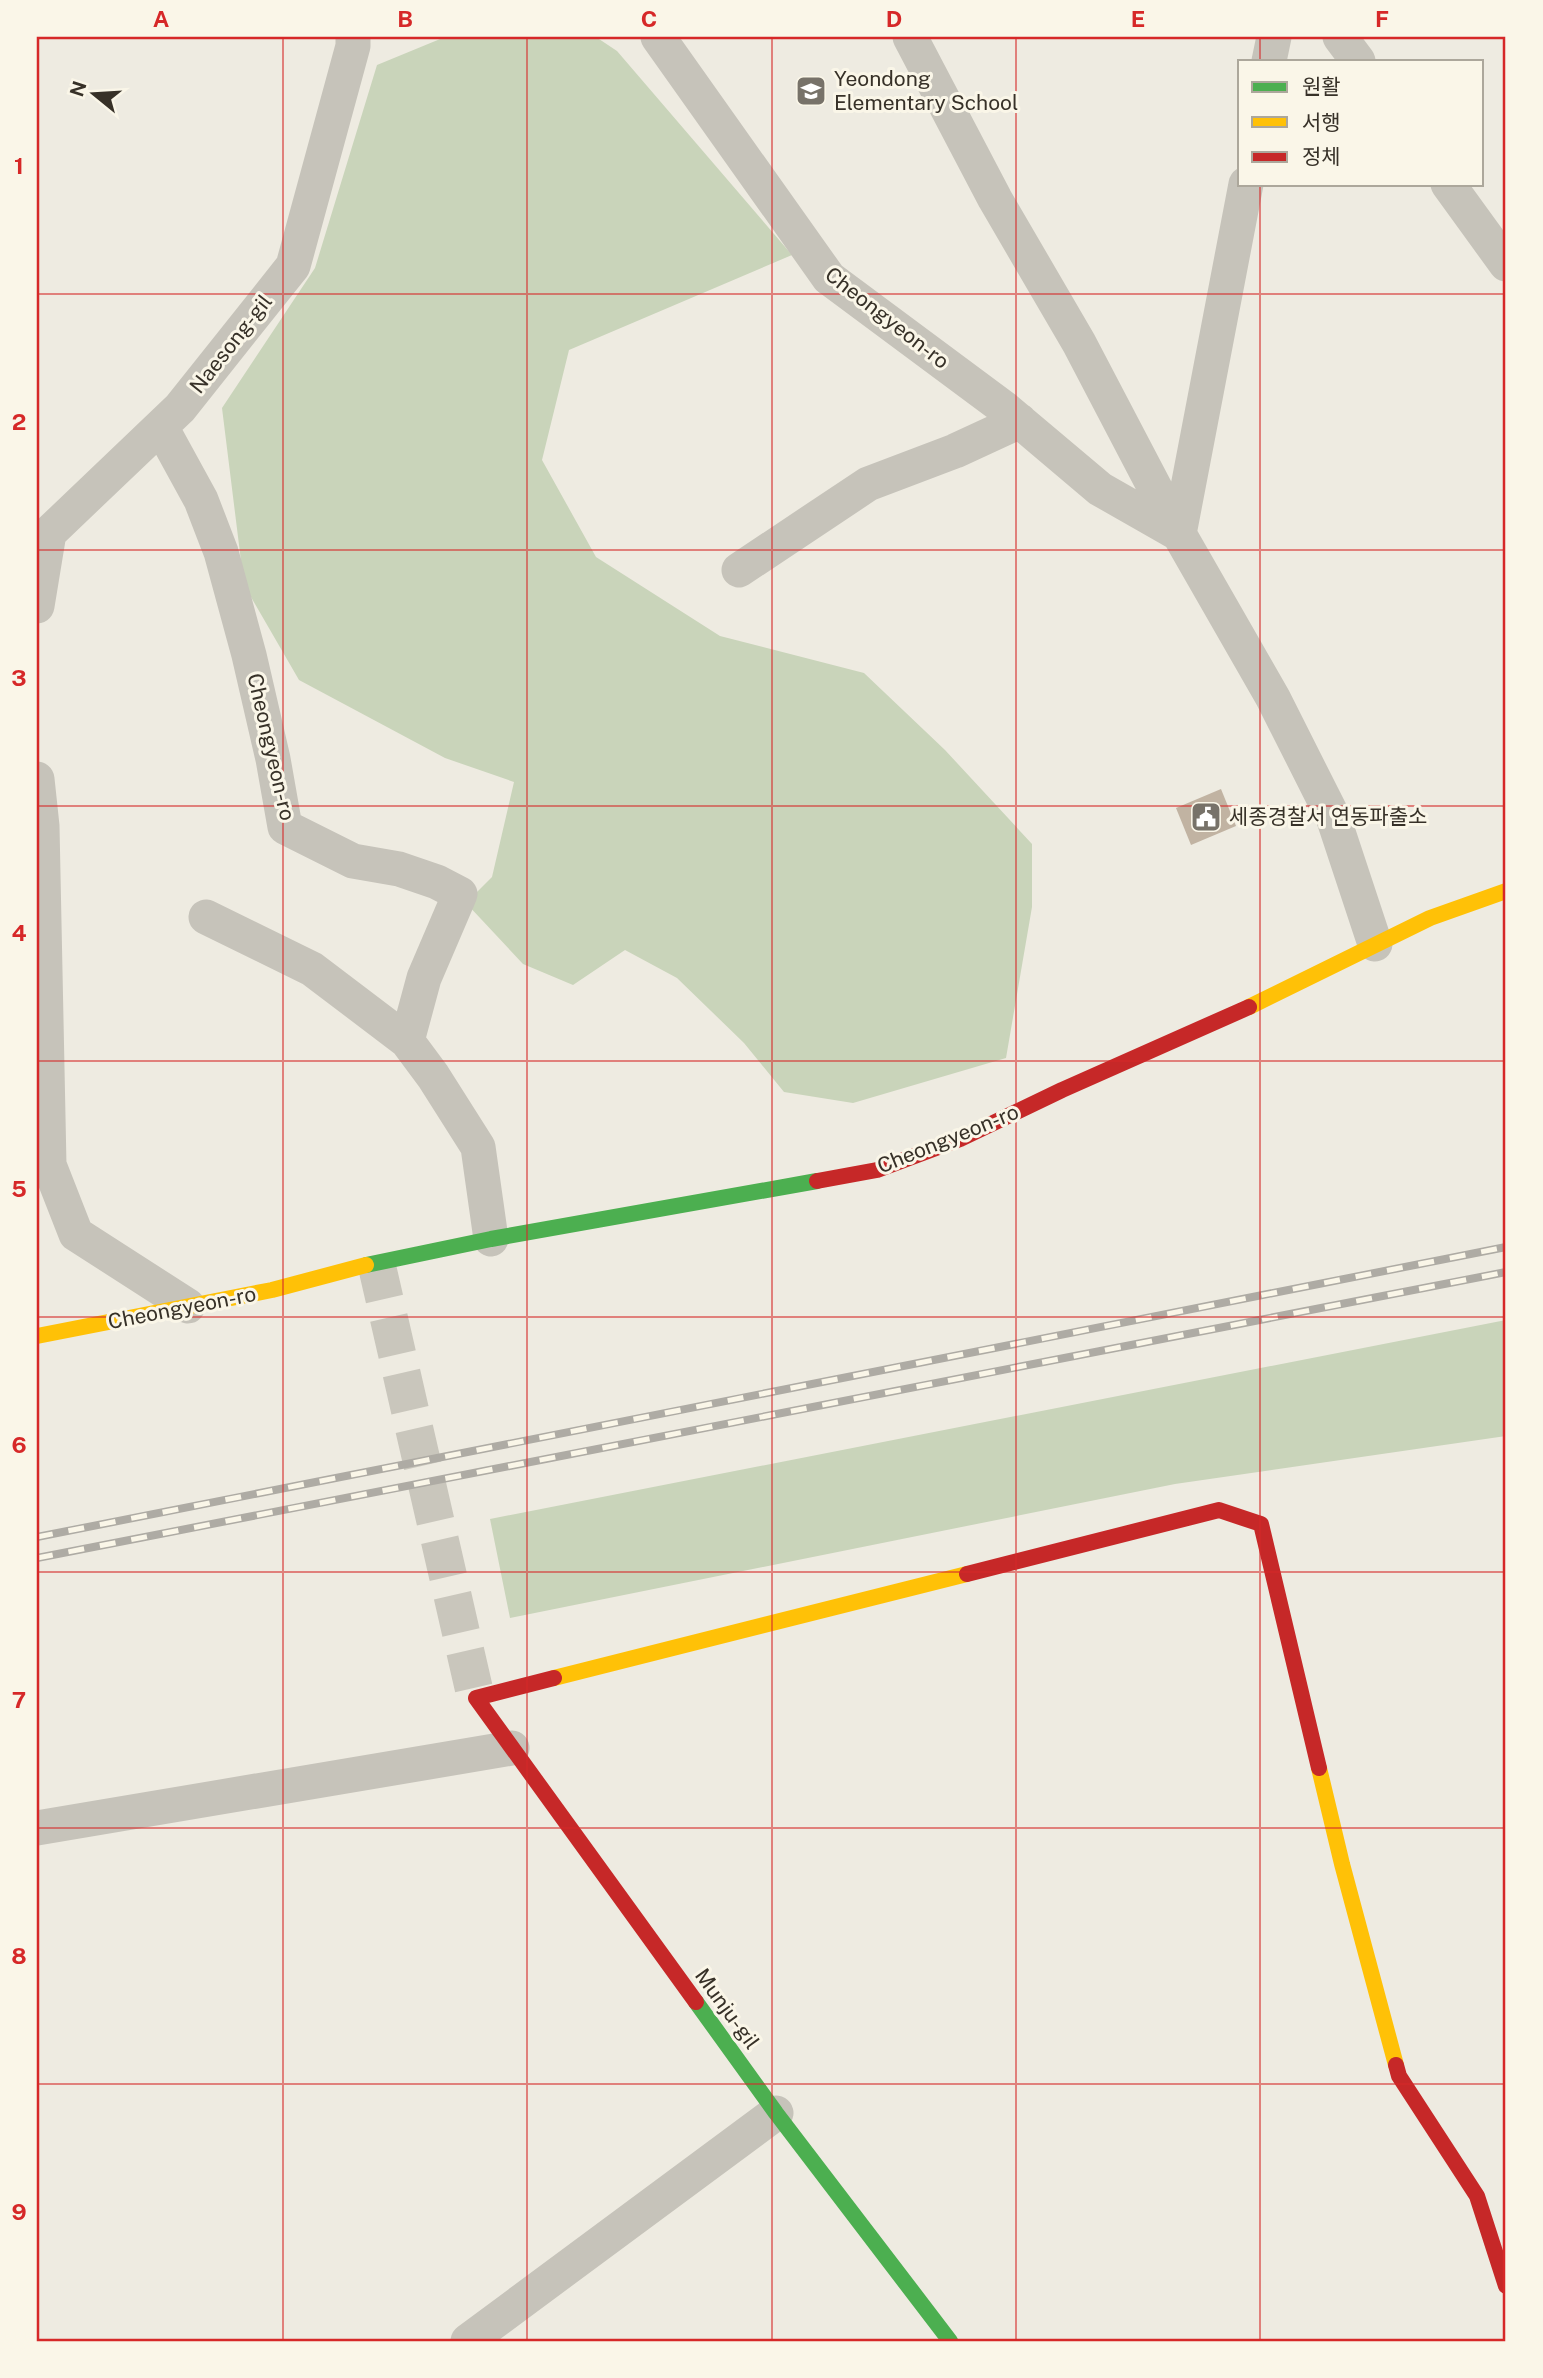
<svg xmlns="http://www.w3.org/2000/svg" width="1543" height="2378" viewBox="0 0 1543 2378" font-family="'Public Sans','Noto Sans KR',sans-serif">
	<rect width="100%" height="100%" fill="#eeebe1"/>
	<path fill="#c9d4ba" d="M445,37H596L617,51L792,255L569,350L542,460L596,557L720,636L864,673L945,750L1032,844V907L1006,1058L853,1103L784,1092L744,1043L677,978L625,950L573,985L523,964L466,903L492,877L514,782L445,758L299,680L244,585L222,408L315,268L377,65Z
		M1506,1320V1436L1175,1484L510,1618L490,1519Z"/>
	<path fill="#c1b3a2" d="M1221,789L1236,826L1191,845L1176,808Z"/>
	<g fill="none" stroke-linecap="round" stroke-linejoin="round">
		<path stroke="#c9c6bc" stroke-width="38" stroke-dasharray="38 19" stroke-linecap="butt" d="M376,1262L476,1698"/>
		<path stroke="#c6c3ba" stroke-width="35" d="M658,37L829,278L1004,408L1100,489L1179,534L1273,698L1333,817L1375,944
			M910,37L995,199L1079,343L1179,534
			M1340,37L1358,61
			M1269,61L1274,37
			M1448,184L1506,264
			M161,427L201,500L221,552L249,655L273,759L285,827L353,861L399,869L437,882L460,894L424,978L407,1041
			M1179,534L1246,184
			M739,570L868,484L955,451L1020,421
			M37,606L49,533L180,408L293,266L353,46V37
			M37,779L42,826L49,1165L76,1234L188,1306
			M206,917L312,969L407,1041L433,1076L478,1147L491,1239
			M37,1828L512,1748
			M468,2341L776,2113"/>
		<path stroke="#4caf50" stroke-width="16" d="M366,1265L491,1239L817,1181
			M696,2002L776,2113L950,2341"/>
		<path stroke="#ffc107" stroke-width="16" d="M1249,1007L1430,918L1506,891
			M37,1336L272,1290L366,1265
			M554,1678L967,1574
			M1319,1768L1342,1864L1396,2065"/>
		<path stroke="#c62828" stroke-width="16" d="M817,1181L877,1170L960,1139L1062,1090L1249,1007
			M967,1574L1219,1510L1261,1524L1319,1768
			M554,1678L476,1698L696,2002
			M1396,2065L1399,2076L1477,2196L1506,2286"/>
		<g stroke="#aeaba4" stroke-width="8">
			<path id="rail" d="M37,1537L1506,1247
				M37,1558L1506,1272"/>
		</g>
		<use href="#rail" stroke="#faf6e8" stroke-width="5" stroke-dasharray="16" stroke-linecap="butt"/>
	</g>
	<path fill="none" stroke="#d62828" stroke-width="2" stroke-opacity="0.55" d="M283,37V2341M527,37V2341M772,37V2341M1016,37V2341M1260,37V61M1260,184V2341M37,294H1506M37,550H1506M37,806H1506M37,1061H1506M37,1317H1506M37,1572H1506M37,1828H1506M37,2084H1506"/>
	<defs>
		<g id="school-square" transform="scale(1.575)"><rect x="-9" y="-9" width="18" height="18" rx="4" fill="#777269" stroke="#faf6e8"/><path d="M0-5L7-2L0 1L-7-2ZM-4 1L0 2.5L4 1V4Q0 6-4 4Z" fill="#fff"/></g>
		<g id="civic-square" transform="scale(1.575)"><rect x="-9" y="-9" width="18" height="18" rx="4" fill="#777269" stroke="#faf6e8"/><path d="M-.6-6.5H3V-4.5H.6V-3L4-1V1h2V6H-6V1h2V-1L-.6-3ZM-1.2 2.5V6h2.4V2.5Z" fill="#fff"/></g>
	</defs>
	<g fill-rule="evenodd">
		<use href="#school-square" x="811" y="91"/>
		<use href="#civic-square" x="1206" y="817"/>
	</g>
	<g text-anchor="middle" stroke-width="6" stroke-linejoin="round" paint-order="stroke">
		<g font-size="21" fill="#373128" stroke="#faf6e8" text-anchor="start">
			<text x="834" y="86">Yeondong<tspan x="834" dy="24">Elementary School</tspan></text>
			<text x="1229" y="824">세종경찰서 연동파출소</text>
		</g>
		<g font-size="21" fill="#373128" stroke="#faf6e8">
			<text transform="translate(887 318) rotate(38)" y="7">Cheongyeon-ro</text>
			<text transform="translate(231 344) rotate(-52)" y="7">Naesong-gil</text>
			<text transform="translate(271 747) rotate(77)" y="7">Cheongyeon-ro</text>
			<text transform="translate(948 1139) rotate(-22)" y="7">Cheongyeon-ro</text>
			<text transform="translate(182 1308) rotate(-11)" y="7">Cheongyeon-ro</text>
			<text transform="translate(727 2009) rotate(54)" y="7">Munju-gil</text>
		</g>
	</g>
	<rect width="1543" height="2378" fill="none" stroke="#faf6e8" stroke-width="77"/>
	<rect x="1238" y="60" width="245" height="126" fill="#faf6e8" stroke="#aca79b" stroke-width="2"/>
	<rect x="1252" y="82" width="35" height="10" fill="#4caf50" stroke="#aca79b" stroke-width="2"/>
	<text x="1302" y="94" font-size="21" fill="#373128">원활</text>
	<rect x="1252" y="117" width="35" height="10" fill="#ffc107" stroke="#aca79b" stroke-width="2"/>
	<text x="1302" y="130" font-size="21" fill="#373128">서행</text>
	<rect x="1252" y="152" width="35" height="10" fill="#c62828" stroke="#aca79b" stroke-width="2"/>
	<text x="1302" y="164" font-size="21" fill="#373128">정체</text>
	<g transform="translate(94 94) rotate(288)" stroke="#faf6e8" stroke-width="5" paint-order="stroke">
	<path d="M0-5L12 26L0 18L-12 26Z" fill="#373128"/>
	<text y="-10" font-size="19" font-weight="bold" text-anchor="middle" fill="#373128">N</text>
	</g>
	<rect x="38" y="38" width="1466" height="2302" fill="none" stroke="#d62828" stroke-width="2.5"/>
	<g font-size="23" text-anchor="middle" font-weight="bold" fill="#d62828">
		<text x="161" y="27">A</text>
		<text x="405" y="27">B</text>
		<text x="649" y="27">C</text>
		<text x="894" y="27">D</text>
		<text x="1138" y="27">E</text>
		<text x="1382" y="27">F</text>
		<text x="19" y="174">1</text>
		<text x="19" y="430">2</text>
		<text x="19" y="686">3</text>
		<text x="19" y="941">4</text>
		<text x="19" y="1197">5</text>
		<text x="19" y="1453">6</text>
		<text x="19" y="1708">7</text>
		<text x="19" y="1964">8</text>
		<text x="19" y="2220">9</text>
	</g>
</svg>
